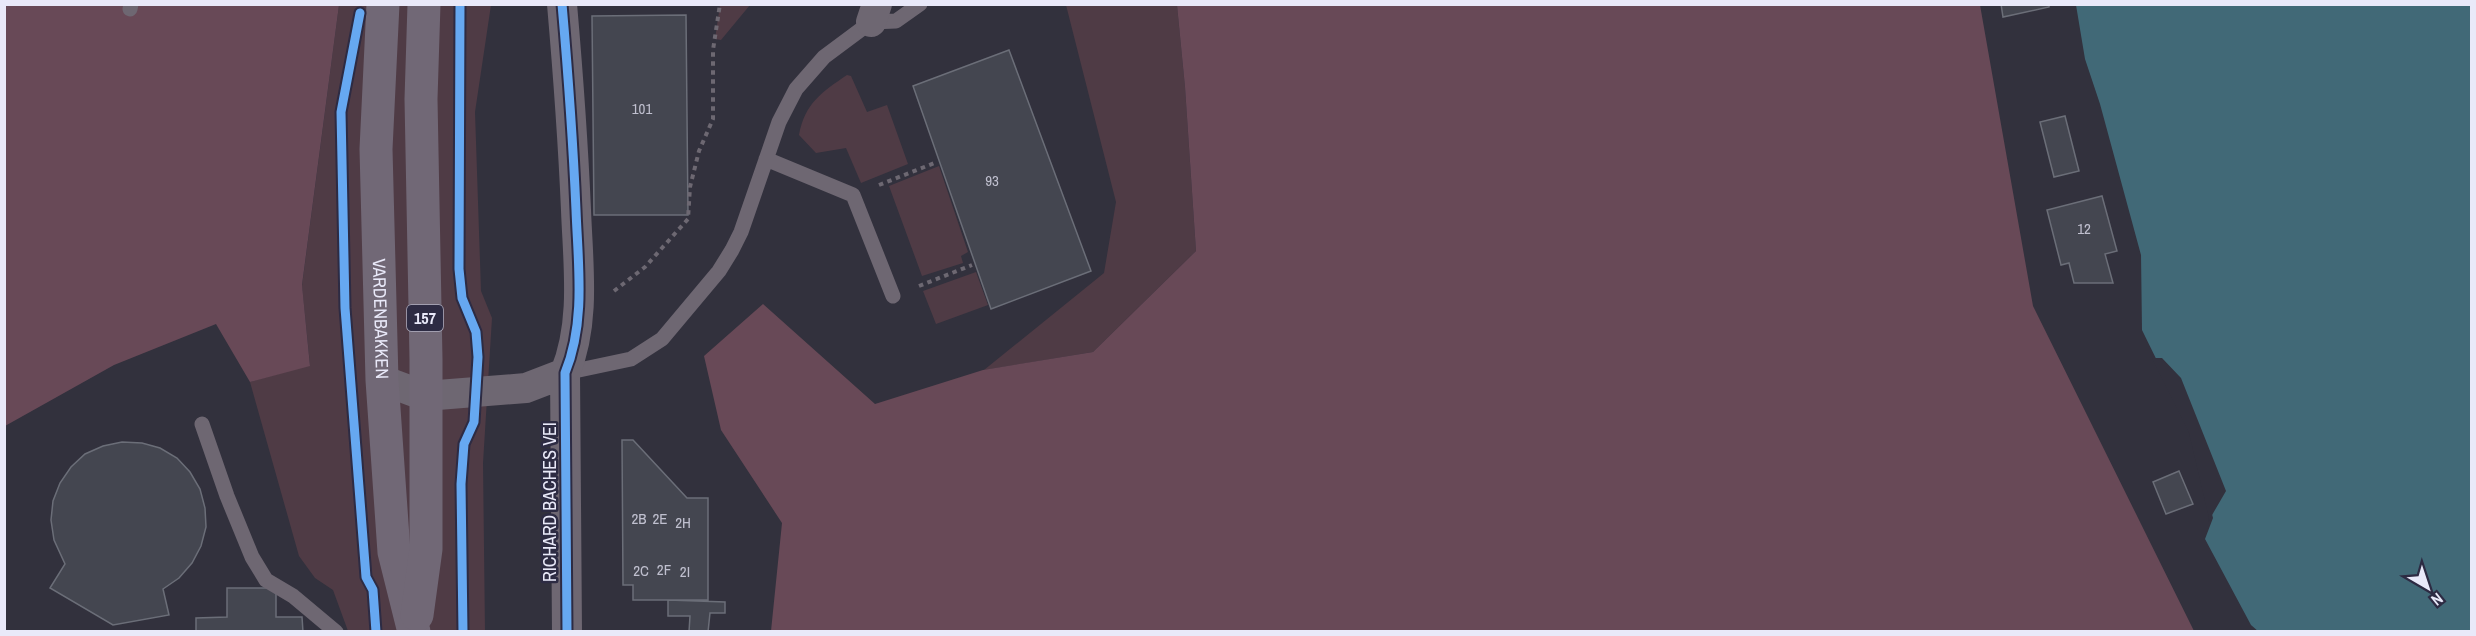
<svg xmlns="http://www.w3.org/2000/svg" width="2476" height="636" viewBox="0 0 2476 636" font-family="'Archivo Narrow',sans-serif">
	<rect width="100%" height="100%" fill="#32313d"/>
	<path fill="#4f3b45" d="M339,5H491L475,112L481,291L492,318L483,463L485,631H348L333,590L315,578L299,556L250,382L310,365L302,286Z
		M720,5H750L721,40L715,39Z
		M1066,5H1177L1185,87L1196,251L1093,352L984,370L1104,273L1116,202Z
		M847,75L851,76L867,112L887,105L908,164L861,183L846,148L816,153L799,135C805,103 822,92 847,75Z
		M939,166L968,252L961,256L963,263L922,276L889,186Z
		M976,272L988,305L936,324L923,291Z"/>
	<path fill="#684957" d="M5,5H339L302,285L310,366L250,382L216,324L114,365L5,426Z
		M1177,5H1980L2033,306L2194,631H771L782,523L721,430L704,356L763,304L875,404L983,370L1093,352L1196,251L1185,87Z"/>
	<path fill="#416977" d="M2076,5H2471V631L2259,632L2251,625L2205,539L2213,518L2192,432L2142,330L2141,255L2100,104L2085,59Z"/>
	<path fill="#32313d" d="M2152,358H2162L2181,378L2226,491L2208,522L2209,518L2189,433Z"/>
	<path fill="#444650" stroke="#6b6e78" stroke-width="1.5" d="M2001,4H2049V7L2003,17Z
		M686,15L688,215H594L592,16Z
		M1009,50L1091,271L991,309L913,86Z
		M2065,116L2079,171L2054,177L2040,122Z
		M2102,196L2117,251L2105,254L2113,283H2074L2069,263L2061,265L2047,210Z
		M622,440H633L687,498H708V600H633V585H623Z
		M122,442L142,443L160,448L177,458L190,472L200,489L205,508L206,527L201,546L192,563L179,578L163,589L169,615L113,625L50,588L65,564L54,540L51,520L53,501L60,483L71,467L85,454L103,446Z
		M2179,471L2193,504L2166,514L2153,482Z
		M227,588H276V617H302L303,632H196V618L227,617Z
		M668,600L725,602V613H710L708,632H689L690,616H668Z"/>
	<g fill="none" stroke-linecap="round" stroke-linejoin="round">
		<path stroke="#6d6872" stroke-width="4" stroke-dasharray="4.5 4.5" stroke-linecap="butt" d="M879,185L937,162
			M919,286L972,265
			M614,291L645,267L688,219L690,187L699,151L713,119V50L720,4"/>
		<path stroke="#6e6772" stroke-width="15" d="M130,9L131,4
			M766,159L853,195L893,296
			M565,373L631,359L662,339L719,271L732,250L741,232L779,122L796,89L824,57L871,22L896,21L920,4
			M202,424L227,496L252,557L266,580L293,596L336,632"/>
		<path stroke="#6e6772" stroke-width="30" d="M562,4C568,73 573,141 576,210C578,264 586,322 565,373L567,632
			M871,22L877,4
			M382,380L425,396L526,388L565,373"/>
		<g stroke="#716876" stroke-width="33">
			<path id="s1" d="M383,4L376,149L382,380L394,552L414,632"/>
			<path d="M417,615L426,549V359L421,99L424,4"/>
		</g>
		<g stroke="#2d2b43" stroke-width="13">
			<path id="cycleway" d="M460,4L459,269L462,298L476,332L478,357L474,422L464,444L461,484L463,632
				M562,4C568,73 573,141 576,210C578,264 586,322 565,373L567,632
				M360,13L341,112L345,308L366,577L373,590L376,632"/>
		</g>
		<use href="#cycleway" stroke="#66a8f1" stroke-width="9"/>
	</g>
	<g text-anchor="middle" stroke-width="5" stroke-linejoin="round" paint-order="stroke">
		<g font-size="15" fill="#c0c0cf">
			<text x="642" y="114">101</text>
			<text x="992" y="186">93</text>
			<text x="2084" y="234">12</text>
			<text x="639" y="524">2B</text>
			<text x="660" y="524">2E</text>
			<text x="683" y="528">2H</text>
			<text x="664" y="575">2F</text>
			<text x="641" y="576">2C</text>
			<text x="685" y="577">2I</text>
		</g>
		<rect fill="#2d2b43" stroke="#b1b0c2" stroke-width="1.5" x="407" y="305" width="36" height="26" rx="4.5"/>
		<g font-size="16" font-weight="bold" fill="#e9e9f9">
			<text x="425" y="324">157</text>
		</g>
		<g font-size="18" fill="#e9e9f9" stroke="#2d2b43">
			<text dy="6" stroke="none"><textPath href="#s1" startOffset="315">VARDENBAKKEN</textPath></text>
			<text transform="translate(550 502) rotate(-90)" y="6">RICHARD BACHES VEI</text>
		</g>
	</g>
	<rect width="2476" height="636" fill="none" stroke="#e9e9f9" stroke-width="12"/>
	<g transform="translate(2428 588) rotate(141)" stroke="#2d2b43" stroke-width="4.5" paint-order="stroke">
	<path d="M0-4.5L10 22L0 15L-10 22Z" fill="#e9e9f9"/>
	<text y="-9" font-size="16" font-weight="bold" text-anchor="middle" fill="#e9e9f9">N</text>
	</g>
</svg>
